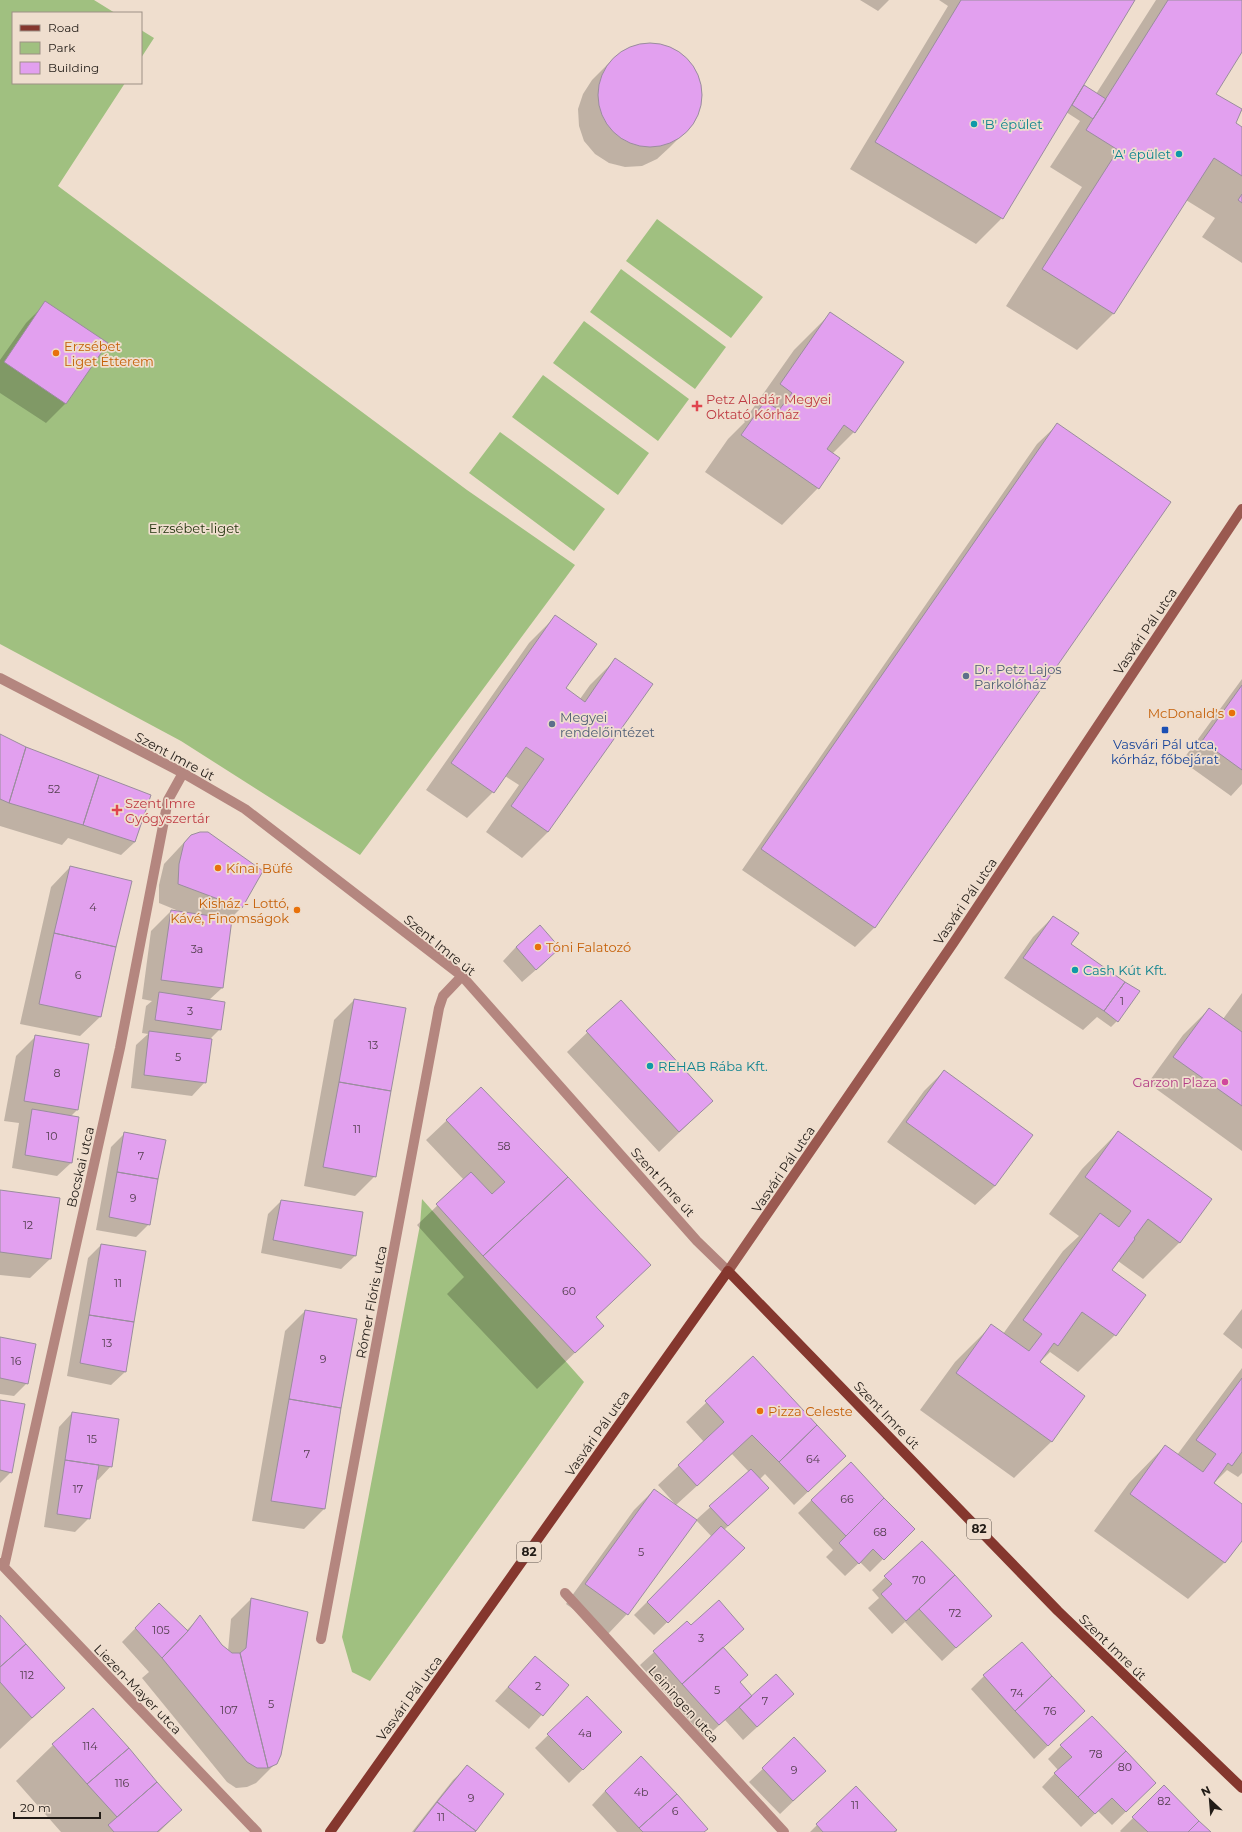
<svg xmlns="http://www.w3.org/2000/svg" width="1242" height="1832" viewBox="0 0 1242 1832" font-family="Montserrat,sans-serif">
	<rect width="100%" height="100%" fill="#efdece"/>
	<path fill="#a0c080" d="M0,0H94L115,13H13V83H125L58,186L467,490L575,565L360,855L181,741L0,644Z
		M141,30L154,38L141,58Z
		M657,219L763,297L731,338L626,261Z
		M621,269L726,347L695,389L590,312Z
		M584,321L689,399L658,441L553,363Z
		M543,375L649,453L618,495L512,417Z
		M500,432L605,509L574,551L469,473Z
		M422,1199L584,1382L370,1681L352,1672L342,1637L420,1225Z"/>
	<path fill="#0003" d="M860,0H889L878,11Z
		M939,0H1134L1083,85L1096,94L1156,0H1242V50L1215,94L1242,110L1235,123L1242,128V263L1202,237L1215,218L1186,200L1114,313L1077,350L1006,306L1082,187L1050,167L1080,121L1066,112L1002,218L976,244L850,169L948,6Z
		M642,44H659L675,50L689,61L698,76L702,94L699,111L690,127L670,147L657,159L642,166L625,167L609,163L595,154L584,141L579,126L578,109L583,94L592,80L613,59L626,50Z
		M46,303L65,404L46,423L0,393V360L26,323Z
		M831,313L854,432L832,454L818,488L782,525L705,472L728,439L745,422L744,421L794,350Z
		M1057,425L875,927L855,947L742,870L1037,444Z
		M555,617L564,688L580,699L590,685L616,659L548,832L522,858L486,832L519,785L505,776L493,792L467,818L426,790L529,643Z
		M1242,679V784L1231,796L1182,761Z
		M0,735L26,748L150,796L135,842L121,855L68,838L62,845L0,826Z
		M191,835L242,907L230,919L222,988L209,1000L220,1029L210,1039L205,1082L192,1096L131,1088L136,1045L148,1034L142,1033L146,1006L152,1001L142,999L151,931L171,911L181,912L159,903V885L164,864Z
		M70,867L100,1017L80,1036L20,1024L51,887Z
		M1053,917L1117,1021L1111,1027L1097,1017L1083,1030L1004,978L1033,937Z
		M516,947L546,961L522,982L503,961Z
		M1242,993V1151L1148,1083L1183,1035L1209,1009L1223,1019Z
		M354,1000L375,1176L355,1196L304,1186L334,1020Z
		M620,1001L712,1101L659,1152L567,1052Z
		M36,1036L77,1110L71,1116L78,1117L71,1163L57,1176L12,1168L19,1123L4,1121L16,1056Z
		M944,1071L995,1186L975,1205L887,1142L924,1091Z
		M481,1088L650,1265L595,1318L603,1326L537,1389L447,1294L464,1277L417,1225L464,1180L426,1140Z
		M1118,1132L1180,1242L1143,1279L1118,1261L1111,1270L1115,1335L1078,1372L1050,1352L1039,1363L1084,1396L1051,1442L1014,1478L920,1410L955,1362L991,1326L1003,1334L1063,1251L1079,1236L1049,1214L1082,1169Z
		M125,1133L149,1224L136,1237L96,1230L111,1147Z
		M0,1191L50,1259L30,1278L0,1275Z
		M281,1201L362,1213L355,1256L341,1269L261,1253L268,1214Z
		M101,1245L125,1372L111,1385L67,1376L88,1258Z
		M1242,1309V1349L1223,1334Z
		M305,1311L356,1320L324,1509L304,1529L252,1521L285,1331Z
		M0,1338L27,1383L14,1396L0,1394Z
		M753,1358L832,1469L794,1505L765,1474L760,1479L768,1488L724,1530L730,1561L654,1635L634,1615L712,1537L696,1520L749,1472L732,1454L676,1505L658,1485L704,1442L686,1422Z
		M1242,1368V1473L1238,1477L1227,1470L1213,1484L1242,1505V1539L1224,1563L1188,1599L1094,1531L1129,1483L1165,1446L1177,1455Z
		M0,1401L11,1472L0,1483Z
		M72,1413L111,1466L98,1480L95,1479L89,1518L75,1532L44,1527L59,1427Z
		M850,1463L913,1529L870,1572L860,1562L845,1576L826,1557L833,1550L798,1513Z
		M654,1490L627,1614L608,1634L566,1604L634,1510Z
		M922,1542L990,1616L942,1661L905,1622L892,1634L868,1608L879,1598L872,1590Z
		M251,1599L276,1763L256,1783L247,1787L236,1788L227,1782L142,1678L149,1672L122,1642L159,1604L186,1631L200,1617L222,1646L228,1651L231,1619Z
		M0,1616L64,1688L0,1749Z
		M687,1622L691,1626L743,1629L723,1648L739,1683L752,1697L779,1707L743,1740L725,1720L705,1738L640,1665Z
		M535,1657L568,1685L529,1729L495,1701Z
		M984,1676L1084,1711L1034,1759L971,1689Z
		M587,1697L621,1732L569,1783L535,1748Z
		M93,1709L181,1810L159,1832H61L16,1781L53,1745Z
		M794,1739L825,1771L780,1814L749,1782Z
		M1061,1746L1142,1796L1112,1825L1098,1811L1081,1827L1042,1787L1058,1770L1048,1759Z
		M467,1767L473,1832H412L453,1780Z
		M1164,1787L1210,1832H1121L1120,1831Z
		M856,1788L897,1832H810L817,1825Z
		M605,1791L703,1832H617L592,1805Z"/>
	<path fill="#e2a0ef" stroke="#9a8d9d" d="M961,0H1135L1003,219L875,142Z
		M1168,0H1242V52L1216,94L1242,109L1236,123L1242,127V176L1214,158L1114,314L1042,269L1118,150L1086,130Z
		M598 95a52 52 0 1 1 104 0a52 52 0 1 1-104 0Z
		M1084,85L1106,99L1093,119L1072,105Z
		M1242,194V203L1238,200Z
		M45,301L108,343L66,404L4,362Z
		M830,312L904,362L855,433L844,425L827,449L840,458L819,489L741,435L765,401L779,410L792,393L780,384Z
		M1057,423L1171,502L875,928L761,849Z
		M555,615L597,644L566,688L585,702L615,658L653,684L548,832L511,806L544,759L526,747L494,793L451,763Z
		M1242,685V770L1202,741Z
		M0,734L26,747L9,803L0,799Z
		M26,747L99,775L83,825L9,803Z
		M99,775L151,795L135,842L83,825Z
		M200,832H208L263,871L242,908L178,884L179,864L184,843L191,835Z
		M70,866L132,881L116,947L54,933Z
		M171,910L232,919L223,988L161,980Z
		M1053,916L1079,933L1071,944L1125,982L1104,1011L1023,958Z
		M540,925L560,948L536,970L516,947Z
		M54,933L116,947L101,1017L39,1004Z
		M1125,982L1140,991L1118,1022L1104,1011Z
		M159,992L225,1002L221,1030L155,1020Z
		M354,999L406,1008L391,1091L339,1082Z
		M621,1000L713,1101L679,1132L586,1031Z
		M1209,1008L1242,1032V1106L1173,1057Z
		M149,1031L212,1039L206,1083L144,1075Z
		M35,1035L89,1044L78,1110L24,1101Z
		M944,1070L1033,1135L995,1186L906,1122Z
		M339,1082L391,1091L376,1177L323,1167Z
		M481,1087L568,1177L483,1256L436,1204L471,1172L492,1194L505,1182L446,1120Z
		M32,1109L79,1117L72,1163L25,1155Z
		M1118,1131L1212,1199L1180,1243L1148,1219L1134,1238L1135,1239L1112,1270L1146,1295L1116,1336L1082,1312L1058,1346L1054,1343L1040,1362L1085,1396L1052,1442L956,1373L991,1324L1029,1351L1042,1334L1023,1320L1100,1213L1119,1227L1131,1211L1085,1177Z
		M124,1132L166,1140L158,1179L117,1172Z
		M117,1172L158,1179L150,1225L109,1217Z
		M568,1177L651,1265L596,1317L604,1326L575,1353L483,1256Z
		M0,1190L60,1198L51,1259L0,1252Z
		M281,1200L363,1212L356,1256L273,1240Z
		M101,1244L146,1251L134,1322L89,1315Z
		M305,1310L357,1319L341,1408L289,1399Z
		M89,1315L134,1322L126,1372L80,1363Z
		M0,1337L36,1344L28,1384L0,1378Z
		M753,1356L817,1425L779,1462L752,1435L697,1486L678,1465L724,1422L705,1401Z
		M1242,1378V1452L1232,1466L1228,1463L1214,1483L1242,1504V1541L1225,1563L1130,1494L1165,1445L1203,1472L1216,1454L1196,1440Z
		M289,1399L341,1408L325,1509L271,1501Z
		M0,1400L25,1404L12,1473L0,1470Z
		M72,1412L119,1419L112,1467L65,1460Z
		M817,1425L846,1456L808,1492L779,1462Z
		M65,1460L99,1465L90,1519L57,1514Z
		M851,1462L884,1498L846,1536L811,1500Z
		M751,1469L769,1488L728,1526L709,1506Z
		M654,1489L697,1520L628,1615L585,1584Z
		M884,1498L915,1529L884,1560L873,1549L859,1564L839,1543Z
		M721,1526L745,1548L668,1623L647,1602Z
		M922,1541L955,1575L906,1621L881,1594L892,1584L884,1576Z
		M955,1575L992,1616L956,1648L919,1609Z
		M251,1598L308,1612L281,1755L277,1764L268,1768L240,1653L246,1648Z
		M719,1600L744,1629L682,1684L653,1651L687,1621L691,1625Z
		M159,1603L188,1631L162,1658L135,1628Z
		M0,1615L26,1644L0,1667Z
		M200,1615L222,1645L232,1653H240L268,1768H257L247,1762L162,1658L188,1631Z
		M1022,1642L1052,1676L1015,1711L983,1675Z
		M26,1644L65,1688L32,1718L0,1682V1667Z
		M723,1647L748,1675L740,1682L752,1696L719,1725L682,1684Z
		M535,1656L569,1685L543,1716L508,1687Z
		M776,1674L794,1694L757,1727L739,1707Z
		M1052,1676L1085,1711L1048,1746L1015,1711Z
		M587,1696L622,1732L583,1770L547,1734Z
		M93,1708L129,1748L87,1784L52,1744Z
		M1092,1716L1126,1751L1078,1797L1054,1773L1072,1757L1060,1745Z
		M794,1737L826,1771L793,1801L762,1768Z
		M129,1748L157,1782L117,1817L87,1784Z
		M1126,1751L1156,1783L1126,1812L1112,1798L1095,1814L1078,1797Z
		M641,1756L677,1794L639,1828L605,1791Z
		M467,1765L504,1794L476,1831L437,1802Z
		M157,1782L182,1810L157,1832H114L108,1825Z
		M1164,1785L1199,1821L1188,1832H1148L1132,1817Z
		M856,1786L897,1830L894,1832H823L816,1824Z
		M677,1794L708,1829L704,1832H643L639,1828Z
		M437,1802L476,1831L475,1832H414Z
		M1199,1821L1211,1832H1188Z"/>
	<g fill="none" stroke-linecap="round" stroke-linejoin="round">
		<path stroke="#b4867f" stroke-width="10" d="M0,678L183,773L245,809L462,976L697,1241L728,1271
			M0,1563L257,1832
			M4,1567L120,1048L168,800L183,773
			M565,1593L784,1832
			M321,1639L439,1008L443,996L462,976"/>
		<path stroke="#9a5950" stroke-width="10" d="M728,1271L954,942L1242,509"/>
		<path stroke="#85372e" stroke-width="10" d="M330,1832L728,1271L1058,1611L1242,1788"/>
	</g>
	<g fill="#0f9aa8" stroke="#efdece" stroke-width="1.5">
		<circle cx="974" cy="124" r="4"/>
		<circle cx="1179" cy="154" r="4"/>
		<circle cx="1075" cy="970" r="4"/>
		<circle cx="650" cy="1066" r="4"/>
	</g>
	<g fill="#e8710a" stroke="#efdece" stroke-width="1.5">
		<circle cx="56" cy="353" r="4"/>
		<circle cx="1232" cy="713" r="4"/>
		<circle cx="218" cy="868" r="4"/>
		<circle cx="297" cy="910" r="4"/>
		<circle cx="538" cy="947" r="4"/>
		<circle cx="760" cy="1411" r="4"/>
	</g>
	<g fill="#e0444e" stroke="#efdece" stroke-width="1.5">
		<path d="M695 400h4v4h4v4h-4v4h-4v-4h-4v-4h4z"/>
		<path d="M115 804h4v4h4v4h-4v4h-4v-4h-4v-4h4z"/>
	</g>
	<g fill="#5c6f8a" stroke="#efdece" stroke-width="1.5">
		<circle cx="966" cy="676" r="4"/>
		<circle cx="552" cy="724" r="4"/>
	</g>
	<rect fill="#1a4fb4" stroke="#efdece" stroke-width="1.5" x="1161" y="726" width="8" height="8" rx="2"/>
	<circle fill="#d1479c" stroke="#efdece" stroke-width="1.5" cx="1225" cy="1082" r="4"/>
	<g text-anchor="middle" stroke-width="3.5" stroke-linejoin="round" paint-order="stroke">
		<g font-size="11" fill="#523d4d">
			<text x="54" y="793">52</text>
			<text x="93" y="911">4</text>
			<text x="197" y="953">3a</text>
			<text x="78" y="979">6</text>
			<text x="1122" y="1005">1</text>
			<text x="190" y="1015">3</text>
			<text x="373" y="1049">13</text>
			<text x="178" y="1061">5</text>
			<text x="57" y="1077">8</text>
			<text x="357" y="1133">11</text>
			<text x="52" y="1140">10</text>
			<text x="504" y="1150">58</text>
			<text x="141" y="1160">7</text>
			<text x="133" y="1202">9</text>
			<text x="28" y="1229">12</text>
			<text x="118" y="1287">11</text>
			<text x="569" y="1295">60</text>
			<text x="107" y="1347">13</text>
			<text x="323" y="1363">9</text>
			<text x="16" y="1365">16</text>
			<text x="92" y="1443">15</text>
			<text x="307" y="1458">7</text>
			<text x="813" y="1463">64</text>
			<text x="78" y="1493">17</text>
			<text x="847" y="1503">66</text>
			<text x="880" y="1536">68</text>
			<text x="641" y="1556">5</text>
			<text x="919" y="1584">70</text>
			<text x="955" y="1617">72</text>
			<text x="161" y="1634">105</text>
			<text x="701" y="1642">3</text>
			<text x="27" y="1679">112</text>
			<text x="538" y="1690">2</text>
			<text x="717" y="1694">5</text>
			<text x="1017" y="1697">74</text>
			<text x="765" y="1705">7</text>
			<text x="271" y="1708">5</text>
			<text x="229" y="1714">107</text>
			<text x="1050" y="1715">76</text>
			<text x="585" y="1737">4a</text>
			<text x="90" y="1750">114</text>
			<text x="1096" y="1758">78</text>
			<text x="1125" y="1771">80</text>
			<text x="794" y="1774">9</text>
			<text x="122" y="1787">116</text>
			<text x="641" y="1796">4b</text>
			<text x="471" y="1802">9</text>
			<text x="1164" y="1805">82</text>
			<text x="855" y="1809">11</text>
			<text x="675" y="1815">6</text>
			<text x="441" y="1821">11</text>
		</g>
		<g fill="#efdece" stroke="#60564e" stroke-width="1">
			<rect x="967" y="1519" width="24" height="20" rx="3"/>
			<rect x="517" y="1542" width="24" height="20" rx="3"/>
		</g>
		<g font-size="12" font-weight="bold" fill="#221c17">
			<text x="979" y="1533">82</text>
			<text x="529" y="1556">82</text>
		</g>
		<g font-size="13" fill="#0d838f" stroke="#efdece" text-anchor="start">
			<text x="982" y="129">'B' épület</text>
			<text x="1171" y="159" text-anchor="end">'A' épület</text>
			<text x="1083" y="975">Cash Kút Kft.</text>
			<text x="658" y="1071">REHAB Rába Kft.</text>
		</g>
		<g font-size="13" fill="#c56008" stroke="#efdece" text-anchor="start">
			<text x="64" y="351">Erzsébet<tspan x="64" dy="15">Liget Étterem</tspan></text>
			<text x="1224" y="718" text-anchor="end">McDonald's</text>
			<text x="226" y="873">Kínai Büfé</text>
			<text x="289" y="908" text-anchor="end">Kisház - Lottó,<tspan x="289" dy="15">Kávé, Finomságok</tspan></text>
			<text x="546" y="952">Tóni Falatozó</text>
			<text x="768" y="1416">Pizza Celeste</text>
		</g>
		<g font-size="13" fill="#be3a42" stroke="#efdece" text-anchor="start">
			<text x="706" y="404">Petz Aladár Megyei<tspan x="706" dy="15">Oktató Kórház</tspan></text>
			<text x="125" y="808">Szent Imre<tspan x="125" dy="15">Gyógyszertár</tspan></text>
		</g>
		<g font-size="13" fill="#253610" stroke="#efdece">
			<text x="194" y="533">Erzsébet-liget</text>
		</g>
		<g font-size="13" fill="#221c17" stroke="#efdece">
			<text transform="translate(1145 631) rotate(-56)" y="5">Vasvári Pál utca</text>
			<text transform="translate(175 756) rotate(28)" y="5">Szent Imre út</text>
			<text transform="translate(965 901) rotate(-56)" y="5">Vasvári Pál utca</text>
			<text transform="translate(440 945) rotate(39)" y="5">Szent Imre út</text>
			<text transform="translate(80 1167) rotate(-77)" y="5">Bocskai utca</text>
			<text transform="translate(783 1169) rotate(-56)" y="5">Vasvári Pál utca</text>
			<text transform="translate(663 1182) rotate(48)" y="5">Szent Imre út</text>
			<text transform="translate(371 1302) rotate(-79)" y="5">Rómer Flóris utca</text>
			<text transform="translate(887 1415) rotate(46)" y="5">Szent Imre út</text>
			<text transform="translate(597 1433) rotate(-55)" y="5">Vasvári Pál utca</text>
			<text transform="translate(1113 1647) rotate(44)" y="5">Szent Imre út</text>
			<text transform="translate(138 1689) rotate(46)" y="5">Liezen-Mayer utca</text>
			<text transform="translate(409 1698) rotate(-54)" y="5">Vasvári Pál utca</text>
			<text transform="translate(684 1704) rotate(48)" y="5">Leiningen utca</text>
		</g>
		<g font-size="13" fill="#4e5e75" stroke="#efdece" text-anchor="start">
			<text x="974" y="674">Dr. Petz Lajos<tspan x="974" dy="15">Parkolóház</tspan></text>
			<text x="560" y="722">Megyei<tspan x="560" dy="15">rendelőintézet</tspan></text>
		</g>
		<g font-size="13" fill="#164399" stroke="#efdece">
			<text x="1165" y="749">Vasvári Pál utca,<tspan x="1165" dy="15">kórház, főbejárat</tspan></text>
		</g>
		<g font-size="13" fill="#b23c85" stroke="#efdece" text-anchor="end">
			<text x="1217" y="1087">Garzon Plaza</text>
		</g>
	</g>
	<rect x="12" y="12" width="130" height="72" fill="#efdece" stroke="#9d9085"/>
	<rect x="20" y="25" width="20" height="6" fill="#85372e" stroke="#9d9085"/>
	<text x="48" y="32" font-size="12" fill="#221c17">Road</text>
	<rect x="20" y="42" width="20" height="12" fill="#a0c080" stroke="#9d9085"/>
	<text x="48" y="52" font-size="12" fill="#221c17">Park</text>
	<rect x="20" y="62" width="20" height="12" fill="#e2a0ef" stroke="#9d9085"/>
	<text x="48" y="72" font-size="12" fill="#221c17">Building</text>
	<g transform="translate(1210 1800) rotate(334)" stroke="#efdece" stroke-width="3" paint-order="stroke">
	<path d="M0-3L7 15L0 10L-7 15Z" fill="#221c17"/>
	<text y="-6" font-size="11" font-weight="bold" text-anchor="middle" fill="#221c17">N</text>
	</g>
	<path d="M14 1812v6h86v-6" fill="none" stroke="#221c17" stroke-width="2"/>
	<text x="20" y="1812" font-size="12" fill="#221c17" stroke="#efdece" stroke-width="3" paint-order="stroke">20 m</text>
</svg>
